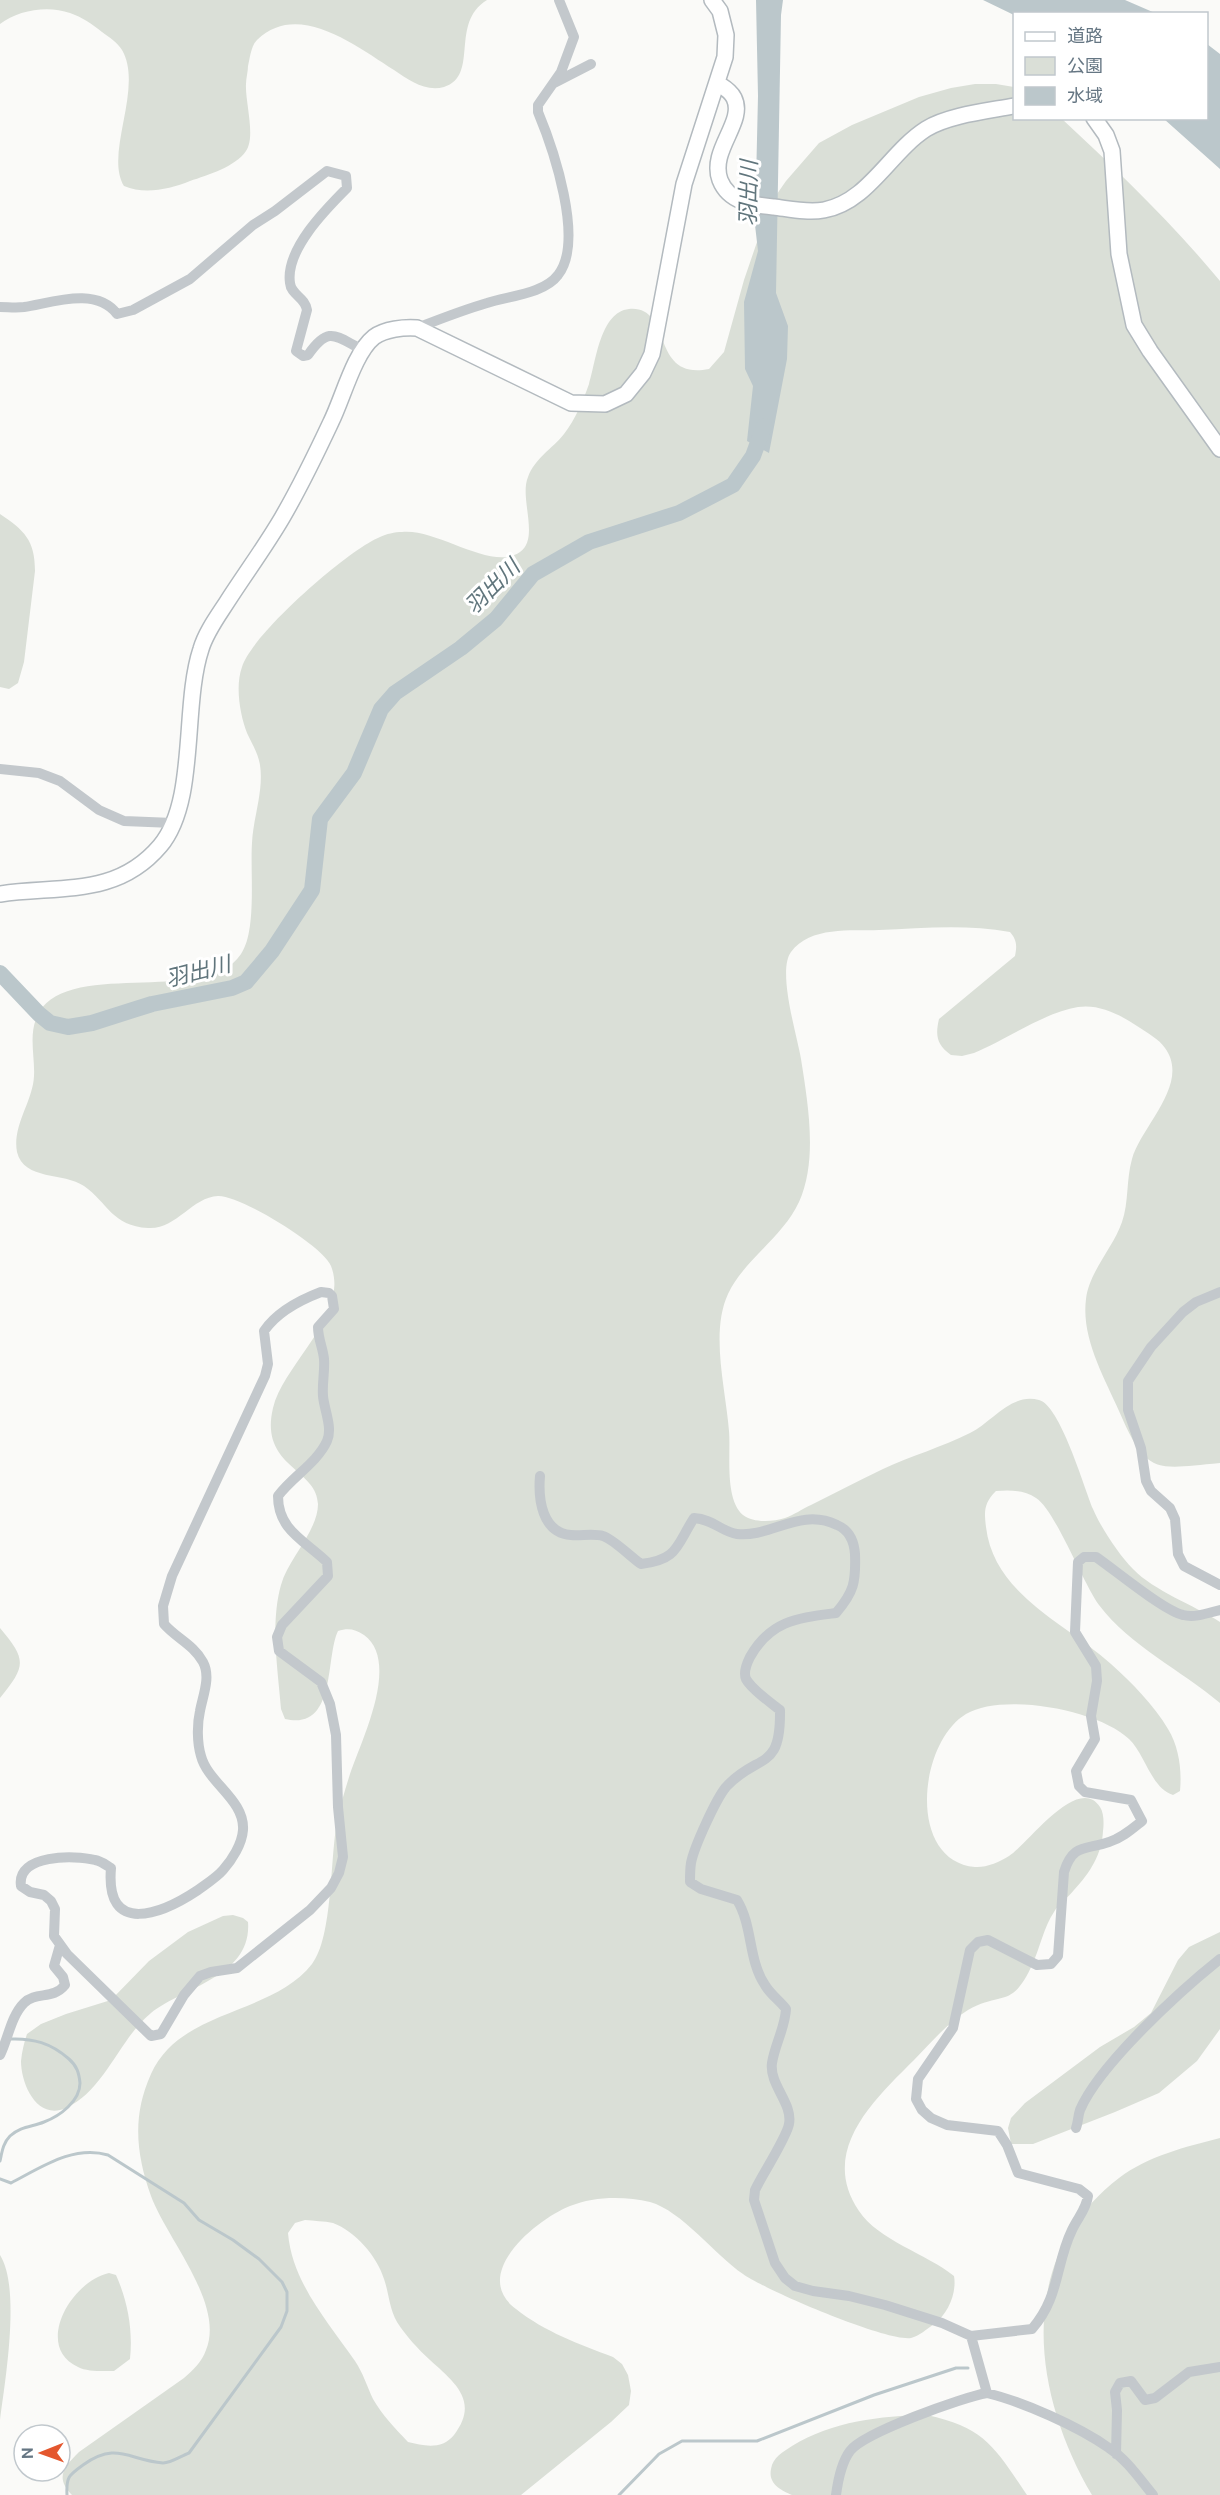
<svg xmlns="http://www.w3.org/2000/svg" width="1220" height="2495" viewBox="0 0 1220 2495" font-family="Ubuntu,'Noto Sans JP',sans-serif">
	<rect width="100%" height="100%" fill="#fafaf8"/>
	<path fill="#dadfd7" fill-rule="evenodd" d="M0,0H487C449,23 480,76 444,87C425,92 409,80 394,70C356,46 298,0 257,40C251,46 250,58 248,66C248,72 246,78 246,84C245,102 256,137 246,151C235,167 208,175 190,181C170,189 145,195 124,186C104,153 144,88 122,50C118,43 109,37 102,32C92,24 82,17 70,13C48,5 18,10 0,24Z
		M975,84H996L1014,87V118L1062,119C1117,170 1172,223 1220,281V1463C1155,1469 1147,1476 1119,1411C1104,1377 1081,1338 1086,1299C1089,1272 1113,1248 1122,1222C1129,1202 1126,1180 1132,1159C1141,1126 1191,1084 1165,1048C1159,1039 1146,1032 1137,1026C1119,1014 1099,1004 1078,1007C1045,1012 1006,1040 974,1053L962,1056L951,1055C937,1045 935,1036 939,1019L1015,956C1017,946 1017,940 1010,932C967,924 923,928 879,930C851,931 810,926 791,952C777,971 797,1035 801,1059C808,1104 818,1160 799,1202C783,1237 743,1261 728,1294C710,1333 726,1390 729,1431C731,1453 724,1499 743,1515C754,1523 772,1522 785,1518C794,1515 802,1509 811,1505C835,1493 858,1481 883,1469C911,1456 942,1447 970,1433C992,1422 1012,1392 1039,1400C1060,1405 1084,1487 1093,1509C1100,1526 1119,1555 1133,1569C1154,1591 1194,1605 1220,1622V1703C1181,1670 1130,1646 1099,1605C1082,1581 1055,1510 1036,1498C1025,1490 1010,1490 996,1491C984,1503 984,1511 986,1527C994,1595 1066,1623 1111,1664C1132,1683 1154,1705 1168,1729C1179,1747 1182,1770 1180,1791L1173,1795C1151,1788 1145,1754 1129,1739C1099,1710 1003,1692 966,1714C918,1743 907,1861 975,1867C985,1868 1000,1862 1009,1856C1027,1845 1078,1773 1100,1807C1104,1813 1104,1824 1103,1831C1102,1854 1090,1873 1074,1890C1068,1898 1059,1903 1054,1912C1044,1927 1040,1947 1033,1963C1012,2010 1003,1990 968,2010C947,2023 931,2043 914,2060C875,2099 818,2151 859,2211C878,2240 927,2254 954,2276C957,2293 948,2314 934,2324C927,2329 919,2336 911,2338C887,2342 765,2290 743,2274C715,2255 682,2211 650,2202C625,2196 594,2196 570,2206C537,2219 469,2274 516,2309C545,2332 579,2344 613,2357L622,2364L628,2375L631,2391L629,2405L611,2422L521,2495H72C54,2477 65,2466 79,2452L184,2378C193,2370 202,2362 206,2350C225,2304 167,2239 151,2196C136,2154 132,2116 151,2074C181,2008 271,2016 312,1964C333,1937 330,1858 337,1822C340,1806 345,1790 350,1774C361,1741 401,1662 364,1635C355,1629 348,1628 338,1631C325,1658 337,1731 285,1719L281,1709C278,1670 270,1624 281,1585C288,1559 318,1531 318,1504C317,1468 259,1467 273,1408C284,1363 350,1315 331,1266C323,1246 240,1195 218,1196C192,1197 176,1230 148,1228C112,1226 108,1203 84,1186C64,1172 24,1181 17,1152C12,1126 33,1101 34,1076C35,1058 29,1037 36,1019C60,955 205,1008 241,954C257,931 250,872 252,843C253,818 264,790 260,765C258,753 252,744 247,733C240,715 235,686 242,667C252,634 348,550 380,537C386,534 395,532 402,532C437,528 492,572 520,552C540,538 519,498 528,477C535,458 552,449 564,434C575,420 583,401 589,384C596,362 600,312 629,309C674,305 649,381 709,369L724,352L744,280L770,204L786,181L819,143L852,125L919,97L951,88ZM305,2220C314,2221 324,2221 333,2223C355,2231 377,2256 384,2279C389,2293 389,2308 397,2322C406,2336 418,2349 430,2360C454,2382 480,2401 454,2435C442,2450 424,2446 408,2442C395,2428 382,2415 373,2399C367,2386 363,2373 355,2361C328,2322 292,2282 288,2233L295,2223Z
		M0,514C24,530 35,540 35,571L24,662L18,683L9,689L0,687Z
		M0,1628C27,1660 26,1666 0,1698Z
		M233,1915L243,1918L248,1922C252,1976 186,1986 151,2013C119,2039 105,2090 66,2108C37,2121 21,2084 21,2061C22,2051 24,2043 27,2034L41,2024L66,2014L111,2000L149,1961L188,1932L223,1916Z
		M1220,1932V2029L1197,2061L1159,2093L1115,2112L1033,2144H1011L1008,2128L1011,2118L1025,2103L1100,2047L1134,2027L1151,2013L1178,1960L1189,1947Z
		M1220,2138V2495H1092C1032,2393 1014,2258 1119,2178C1148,2156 1185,2147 1220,2138Z
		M0,2255C21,2288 5,2381 0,2420Z
		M109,2273L116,2275C128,2302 133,2330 130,2359L114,2371C104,2371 87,2372 78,2367C34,2347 70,2282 109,2273Z
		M927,2415C986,2428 995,2448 1027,2495H792C781,2490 768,2484 771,2469C773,2457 783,2452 792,2446C833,2421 880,2416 927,2415Z"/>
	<path fill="#bbc7cb" d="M756,0H783L781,15L776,293L788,326L787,359L769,453L747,441L753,386L745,369L744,302L758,251L755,225L758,96Z
		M983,0H1125L1155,13L1014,14V15Z
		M1207,44L1220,54V169L1164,119L1206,118Z"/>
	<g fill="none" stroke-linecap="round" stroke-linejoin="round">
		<path stroke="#bbc7cb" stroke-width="3" d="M0,2161C2,2152 3,2143 10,2136C21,2126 32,2127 44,2122C60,2116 80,2101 80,2083C79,2073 77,2066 69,2059C51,2043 33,2038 10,2039
			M0,2179L11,2183C42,2167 73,2145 108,2155L184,2203L199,2220L233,2240L259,2259L282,2282L287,2292V2311L281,2327L189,2453C181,2456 171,2463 163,2463C128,2460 117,2441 83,2465C69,2475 66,2477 67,2495
			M619,2495L659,2454L682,2441H757L874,2395L956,2368H968"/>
		<path stroke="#bbc7cb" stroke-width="16" d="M0,973L39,1014L50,1023L68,1027L92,1023L152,1004L232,988L246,982L272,951L312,890L320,819L354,773L381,709L395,693L461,648L496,619L533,574L589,542L679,513L733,485L753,456L764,426"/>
		<g stroke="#b3babf" stroke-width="18">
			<path id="secondary" d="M717,83C723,87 730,90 734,98C746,122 709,150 720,180C729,203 753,205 774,207C790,209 808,213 824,210C868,202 890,152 926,129C949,115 988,111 1014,106
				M1094,118L1106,135L1112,151L1119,254L1134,325L1150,351L1220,449
				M0,894C58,885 116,898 160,846C198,801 182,706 201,649C206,632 218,616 227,602C245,574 265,547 282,518C300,487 316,454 331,422C343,398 354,353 374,337C385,329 404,327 417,328L571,403L605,404L626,394L643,373L652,354L684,184L725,57L726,35L720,11L712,0"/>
		</g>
		<path stroke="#c3c8cc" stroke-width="10" d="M554,83L591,64
			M0,307C8,307 16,308 24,307C51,303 96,286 117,314L133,310L190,279L253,225L275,211L327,171L346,176L347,188C326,209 285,250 290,283C291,295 305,297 307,310L296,351L303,356L308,355C329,325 335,336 363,350
			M417,328C440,319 463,310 487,303C508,296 544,294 558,275C585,241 553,148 538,112V105L561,72L574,37L559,0
			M0,769L39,773L60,781L99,810L124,821L173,823
			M321,1292L329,1293L332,1296L334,1309L318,1327C318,1339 323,1348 324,1359C325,1371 322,1383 323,1396C324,1409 333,1428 327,1441C317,1463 292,1477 278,1496C278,1530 304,1540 327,1562L328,1576L282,1625L277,1637L279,1651L321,1682L330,1704L336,1735L338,1807L343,1857L339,1873L331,1888L310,1910L237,1968L211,1972L200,1976L184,1995L161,2034L151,2036L67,1954L54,1936L55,1909L51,1901L44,1895L30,1892L21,1886C16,1854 75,1855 95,1860C101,1861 106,1865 111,1868C105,1937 162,1914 198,1890C206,1884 216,1878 223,1870C232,1860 242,1844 243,1830C245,1800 208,1783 201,1756C197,1743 197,1724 200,1711C203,1695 211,1677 203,1662C194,1645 176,1638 164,1624L163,1606L172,1576L265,1376L268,1364L264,1331C277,1312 300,1300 321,1292Z
			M1220,1292L1196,1302L1183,1312L1151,1347L1128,1381V1410L1141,1448L1146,1481L1151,1491L1170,1508L1175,1519L1178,1554L1184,1566L1220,1585
			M540,1476C538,1499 542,1533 571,1535C581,1536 594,1533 603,1536C613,1539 631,1557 641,1564C678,1560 676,1546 694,1518C713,1519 722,1532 737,1534C770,1538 800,1507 837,1525C849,1530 854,1541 855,1554C856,1582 854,1592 836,1613C798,1618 771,1620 750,1657C747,1663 743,1672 746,1679C752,1690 770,1702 780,1710C781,1773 758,1752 726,1787C716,1799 694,1847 691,1863C690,1869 690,1876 690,1882L701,1889L737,1900C753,1926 748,1960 765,1985C770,1994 780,2001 786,2009C785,2028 775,2044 772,2063C769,2085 793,2103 789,2124C787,2137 762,2175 755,2190L754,2200L775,2263L785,2278L795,2286L813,2291L849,2296L885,2305L942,2323L971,2336L1032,2329C1060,2297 1055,2265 1072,2230C1078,2217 1086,2210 1088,2196L1079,2189L1018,2173L1007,2145L998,2131L947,2125L931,2118L922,2110L916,2099L918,2079L953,2028L970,1950L978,1942L988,1940L1037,1965L1051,1964L1058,1956L1064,1872C1073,1843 1086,1850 1109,1842C1122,1838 1132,1829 1142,1821L1131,1800L1085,1792L1079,1786L1076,1771L1095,1739L1091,1716L1097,1681L1096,1666L1075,1632L1078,1562L1084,1557H1096C1115,1570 1164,1611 1183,1615C1195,1618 1208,1613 1220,1610
			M0,2055C8,2039 11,2016 24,2003C36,1991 53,2000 65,1985L63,1977L54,1966L60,1945
			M1076,2128C1078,2123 1078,2116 1080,2110C1099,2065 1181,1990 1220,1959
			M971,2336L987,2393
			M1116,2454L1117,2410L1115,2392L1120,2383L1131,2381L1145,2400L1155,2398L1189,2372L1220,2367
			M836,2495C838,2480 841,2463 850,2451C863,2433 963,2397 987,2393C1023,2402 1078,2426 1109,2448C1127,2460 1139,2478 1153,2495"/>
		<use href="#secondary" stroke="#fff" stroke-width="15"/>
	</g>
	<g text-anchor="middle" stroke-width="6" stroke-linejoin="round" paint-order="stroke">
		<g font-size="22" font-style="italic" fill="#60757c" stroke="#fff">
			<text transform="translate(748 193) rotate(-89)" y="8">羽出川</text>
			<text transform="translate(492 586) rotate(-45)" y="8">羽出川</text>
			<text transform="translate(198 971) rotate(-14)" y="8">羽出川</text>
		</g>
	</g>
	<rect x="1013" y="12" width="195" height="108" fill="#ffffff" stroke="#c1c8cd" stroke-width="1.5"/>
	<rect x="1025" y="32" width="30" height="9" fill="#ffffff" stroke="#c1c8cd" stroke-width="1.5"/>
	<text x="1067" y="42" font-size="18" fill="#657683">道路</text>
	<rect x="1025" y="57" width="30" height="18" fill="#dadfd7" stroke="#c1c8cd" stroke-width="1.5"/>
	<text x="1067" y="72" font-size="18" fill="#657683">公園</text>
	<rect x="1025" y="87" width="30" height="18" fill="#bbc7cb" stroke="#c1c8cd" stroke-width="1.5"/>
	<text x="1067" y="102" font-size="18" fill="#657683">水域</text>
	<g transform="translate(42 2453) rotate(269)"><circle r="28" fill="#ffffff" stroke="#c1c8cd" stroke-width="1.5"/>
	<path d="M0-4.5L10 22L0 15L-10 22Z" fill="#e4572e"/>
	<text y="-9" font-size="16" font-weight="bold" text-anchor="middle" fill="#657683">N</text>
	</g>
</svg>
